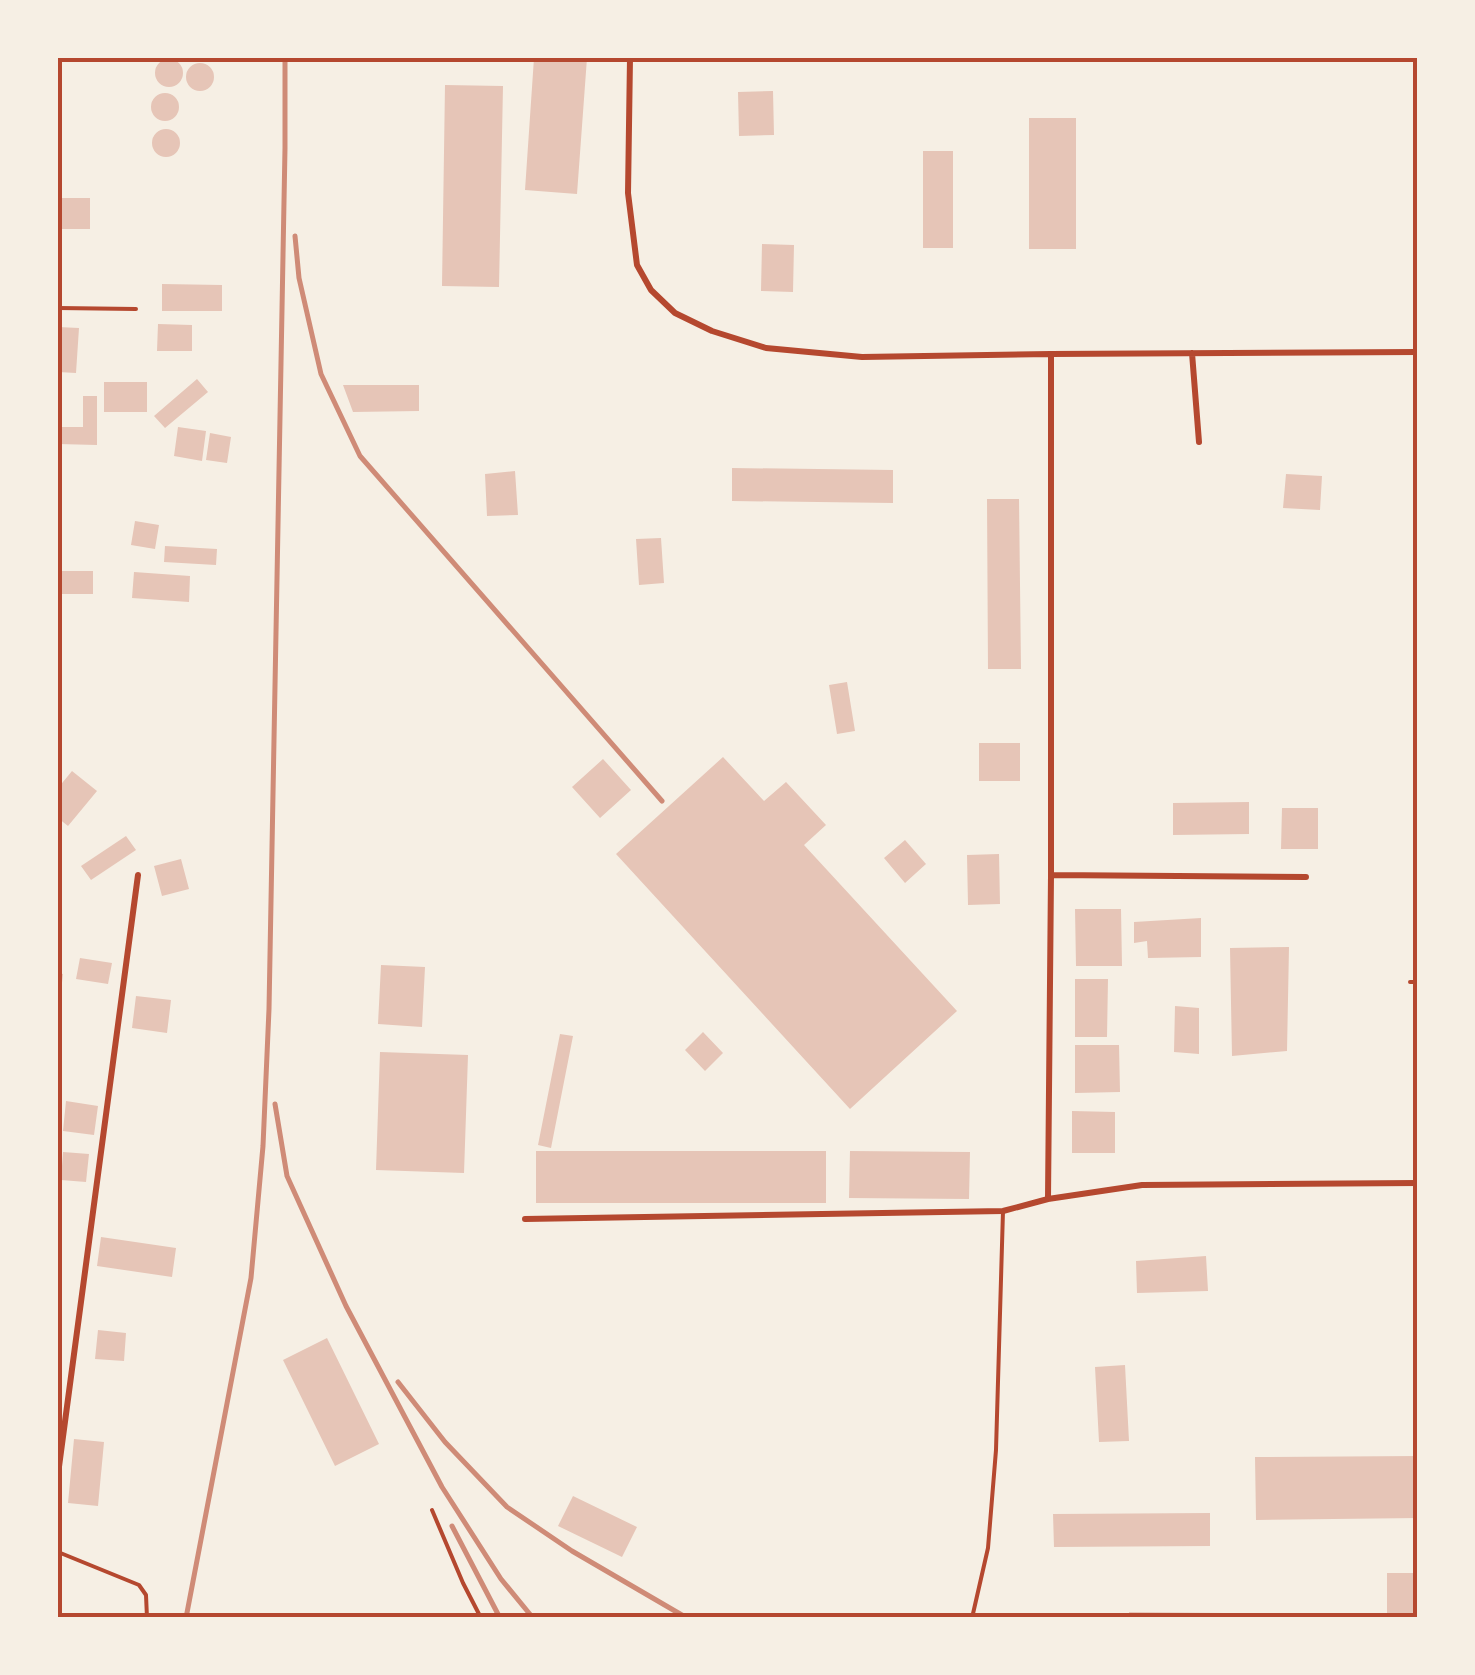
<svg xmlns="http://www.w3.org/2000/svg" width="1475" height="1675" viewBox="0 0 1475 1675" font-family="Inter,sans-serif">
	<rect width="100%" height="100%" fill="#f6efe4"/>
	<path fill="#e6c5b7" d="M534,58H587L577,194L525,190Z
		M155 73a14 14 0 1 1 28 0a14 14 0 1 1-28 0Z
		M186 77a14 14 0 1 1 28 0a14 14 0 1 1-28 0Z
		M445,85L503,86L499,287L442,286Z
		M773,91L774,135L739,136L738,92Z
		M151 107a14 14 0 1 1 28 0a14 14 0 1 1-28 0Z
		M1029,118H1076V249H1029Z
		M152 143a14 14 0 1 1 28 0a14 14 0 1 1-28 0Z
		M923,151H953V248H923Z
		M58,198H90V229H58Z
		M1413,199H1418V252H1413Z
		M762,244L794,245L793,292L761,291Z
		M162,284L222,285V311H162Z
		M158,324L192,325V351H157Z
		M58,327L79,328L76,373L58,372Z
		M197,379L208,392L165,428L154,416Z
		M104,382H147V412H104Z
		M343,385H419V411L353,412Z
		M83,396H97V445L58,444V427H83Z
		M178,427L206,431L202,461L174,456Z
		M210,433L231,437L227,463L206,460Z
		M732,468L893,470V503L732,501Z
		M515,471L518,515L487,516L485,474Z
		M1286,474L1322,476L1320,510L1283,508Z
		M987,499H1019L1021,669H988Z
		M135,521L159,525L155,549L131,545Z
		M661,538L664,583L639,585L636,539Z
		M165,546L217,549L216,565L164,562Z
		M58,571H93V594H58Z
		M134,572L190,576L189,602L132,598Z
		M847,682L855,731L837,734L829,685Z
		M979,743H1020V781H979Z
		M723,757L764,801L786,782L826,825L804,845L957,1011L850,1109L616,854Z
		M603,759L631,790L600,818L572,787Z
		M72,771L97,791L68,826L58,818V788Z
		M1249,802V834L1173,835V803Z
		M1282,808H1318V849H1281Z
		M126,836L136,850L91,880L81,866Z
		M905,840L926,864L905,883L884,858Z
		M999,854L1000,904L968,905L967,855Z
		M181,859L189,889L162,896L154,866Z
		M1075,909H1121L1122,966H1076Z
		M1201,918V957L1148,958L1147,941L1134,943V922Z
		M1289,947L1287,1051L1232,1056L1230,948Z
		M80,958L112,963L108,984L76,979Z
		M381,965L425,967L422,1027L378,1024Z
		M58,973L63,974L60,1000H58Z
		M1075,979H1108L1107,1037H1075Z
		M136,996L171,1000L167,1033L132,1028Z
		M1175,1006L1199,1008V1054L1174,1052Z
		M703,1032L723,1053L705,1071L685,1050Z
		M560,1034L573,1036L551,1148L538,1145Z
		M1075,1045H1119L1120,1092L1075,1093Z
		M380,1052L468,1055L464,1173L376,1170Z
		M66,1101L98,1106L94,1135L63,1131Z
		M1072,1111L1115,1112V1153H1072Z
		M536,1151H826V1203H536Z
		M850,1151L970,1152L969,1199L849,1198Z
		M63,1152L89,1154L86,1182L61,1180Z
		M101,1237L176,1248L172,1277L97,1266Z
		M1206,1256L1208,1291L1137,1293L1136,1261Z
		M98,1330L126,1333L124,1361L95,1359Z
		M327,1338L379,1444L335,1466L283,1360Z
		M1125,1365L1129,1441L1099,1442L1095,1367Z
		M74,1439L104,1442L98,1506L68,1503Z
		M1418,1456V1518L1256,1520L1255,1457Z
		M573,1496L637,1527L622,1557L558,1526Z
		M1210,1513V1546L1054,1547L1053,1514Z
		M1387,1573H1418V1618H1387Z
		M1129,1612L1335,1614V1618H1129Z"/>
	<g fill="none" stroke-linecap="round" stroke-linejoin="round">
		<path stroke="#b5482f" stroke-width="4" d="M58,308L136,309
			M1410,982H1418
			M432,1510L463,1583L481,1618
			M58,1552L139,1585L146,1595L147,1618
			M972,1618L988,1548L996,1450L1003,1211"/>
		<path stroke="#b5482f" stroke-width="6" d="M630,58L628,193L637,265L651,290L675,313L712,331L766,348L862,357L1051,354L1418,352
			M1192,353L1199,442
			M1051,875L1306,877
			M1048,1199L1142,1185L1418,1183
			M525,1219L1003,1211L1048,1199L1051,875V354
			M58,1474L138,875"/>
		<path stroke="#cf8b77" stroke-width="5" d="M295,236L299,278L321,374L360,456L662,801
			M275,1104L287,1176L346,1306L442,1487L501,1579L533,1618
			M398,1382L445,1442L507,1507L572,1551L687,1618
			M452,1526L500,1618
			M186,1618L251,1278L263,1146L269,1009L285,148V58"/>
	</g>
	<rect width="1475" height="1675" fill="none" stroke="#f6efe4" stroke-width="120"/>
	<rect x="60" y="60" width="1355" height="1555" fill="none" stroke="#b5482f" stroke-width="4"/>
</svg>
